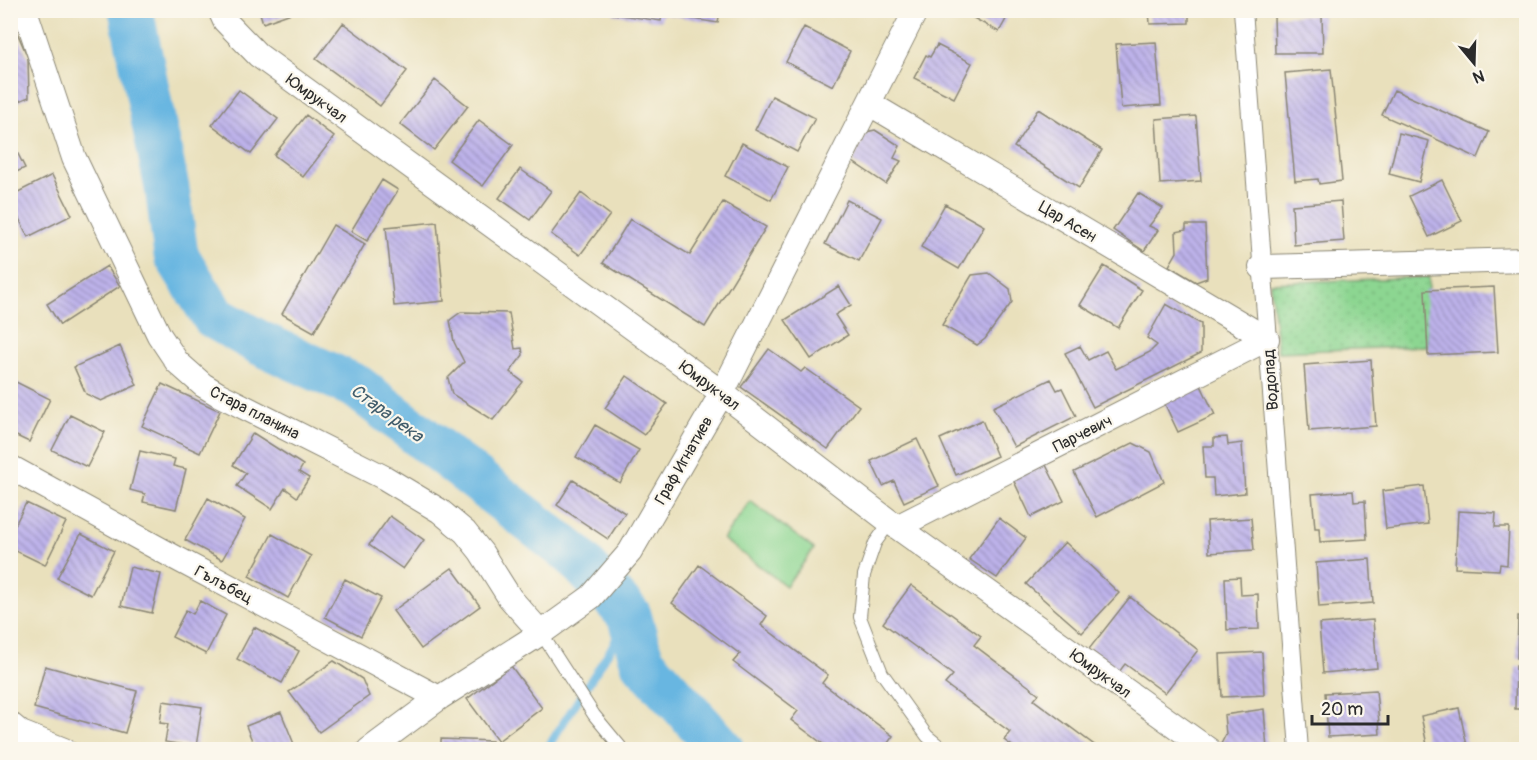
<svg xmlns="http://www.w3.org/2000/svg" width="1537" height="760" viewBox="0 0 1537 760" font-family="Pangolin,sans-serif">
	<defs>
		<pattern id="park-dots" width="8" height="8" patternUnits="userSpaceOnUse" patternTransform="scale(1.5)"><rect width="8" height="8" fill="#8cd691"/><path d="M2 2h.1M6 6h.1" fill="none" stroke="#79b87d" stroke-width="1.8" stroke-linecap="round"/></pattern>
		<pattern id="building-back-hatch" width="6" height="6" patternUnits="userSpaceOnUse" patternTransform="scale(1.5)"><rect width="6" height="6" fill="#bdb2ea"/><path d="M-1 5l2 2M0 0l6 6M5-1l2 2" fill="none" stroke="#9a91be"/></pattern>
	</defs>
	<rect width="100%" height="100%" fill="#fbf7ec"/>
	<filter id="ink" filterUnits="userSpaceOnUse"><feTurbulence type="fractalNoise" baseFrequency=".0167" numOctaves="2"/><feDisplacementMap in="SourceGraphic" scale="12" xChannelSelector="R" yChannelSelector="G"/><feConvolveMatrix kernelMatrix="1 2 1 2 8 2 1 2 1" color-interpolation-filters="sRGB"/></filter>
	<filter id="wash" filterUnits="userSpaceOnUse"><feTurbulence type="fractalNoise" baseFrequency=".008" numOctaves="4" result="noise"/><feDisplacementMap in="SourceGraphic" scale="24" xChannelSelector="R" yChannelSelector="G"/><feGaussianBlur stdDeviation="1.35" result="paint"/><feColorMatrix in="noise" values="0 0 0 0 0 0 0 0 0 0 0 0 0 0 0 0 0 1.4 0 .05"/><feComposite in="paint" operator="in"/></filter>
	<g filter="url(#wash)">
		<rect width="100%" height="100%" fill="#e9e0bc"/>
		<path fill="#8cd691" stroke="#5c805e" stroke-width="1.5" d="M750,501L814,549L786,586L723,539Z"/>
		<path fill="url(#park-dots)" stroke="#5c805e" stroke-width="1.5" d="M1429,277L1427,346L1278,352L1270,283Z"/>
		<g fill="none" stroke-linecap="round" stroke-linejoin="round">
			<path stroke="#67b6e1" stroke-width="8" d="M546,750L610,650L629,615"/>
			<path stroke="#67b6e1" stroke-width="45" d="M131,10L167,188L176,255L214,317L260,343L357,387L574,555L629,615L642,661L723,750"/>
		</g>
		<g id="blocks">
			<path fill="url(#building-back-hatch)" d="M259,10H297V11L263,23Z
				M614,10H720L718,23L662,14L661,21L613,14Z
				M959,10H1011L999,32Z
				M1149,10H1189V23L1150,24Z
				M1322,15L1323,53H1275L1274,16Z
				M10,16L28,58L29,97L10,105Z
				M343,23L407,71L380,106L316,59Z
				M804,27L850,51L833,86L786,62Z
				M1156,42L1161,105L1121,108L1116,44Z
				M937,45L972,63L954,98L914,78L926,55L930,57Z
				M1331,69L1342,181L1319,184L1318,179L1295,181L1285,73Z
				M435,80L468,106L434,150L400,124Z
				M239,90L278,119L251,154L212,125Z
				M1394,90L1489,132L1478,158L1382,115Z
				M772,96L815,118L797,152L755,130Z
				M1038,109L1102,150L1079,188L1014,147Z
				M306,115L334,137L303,177L274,155Z
				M1196,116L1201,181L1160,184L1156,119Z
				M479,120L513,145L483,186L449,160Z
				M875,130L900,146L894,158L901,161L886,184L853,162L866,132Z
				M1399,133L1429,141L1419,182L1389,174Z
				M10,138L25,168L10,175Z
				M742,143L788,167L771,200L725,176Z
				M520,169L551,191L530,220L499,198Z
				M52,175L72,215L28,237L10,200V196Z
				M382,180L398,190L367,241L351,231Z
				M1442,180L1462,221L1429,237L1409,196Z
				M581,193L610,215L580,255L551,234Z
				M1138,193L1163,208L1149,226L1158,230L1144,251L1113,230Z
				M847,200L882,218L859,261L825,244Z
				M1341,201L1344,241L1294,245L1292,205Z
				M723,202L766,227L705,327L603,263L630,219L690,255Z
				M945,204L984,226L959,269L921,247Z
				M437,222L444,301L394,306L386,227Z
				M333,225L365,244L314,332L282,314Z
				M1186,225H1205L1207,278L1196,282L1169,266L1177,252L1176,232L1186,230Z
				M107,266L120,286L60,325L47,304Z
				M1104,266L1142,290L1118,328L1080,305Z
				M989,273L1010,289L1012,302L985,339L977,345L942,325L972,275Z
				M839,286L851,305L835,315L848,335L811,359L785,320Z
				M1494,287L1498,352L1428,355L1425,290Z
				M1166,304L1201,324V353L1093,407L1065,353L1080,346L1088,360L1106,351L1116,369L1150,352L1157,345L1147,338Z
				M461,312L509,313L515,349L522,348L523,355L510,372L523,382L493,420L452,394L448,378L464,362L454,342L450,320Z
				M120,346L137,385L101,401L86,394L74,367Z
				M769,349L801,372L805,368L859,406L828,449L741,387Z
				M1371,360L1376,426L1309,431L1304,365Z
				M627,376L667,404L644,435L605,408Z
				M10,379L50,399L29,442L10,433Z
				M1051,379L1057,390L1062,388L1076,416L1014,447L993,407Z
				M1198,379L1215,415L1178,432L1161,396Z
				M162,384L220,411L200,453L142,426Z
				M70,415L105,432L87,467L52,450Z
				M982,420L997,456L956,475L940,439Z
				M595,425L639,450L620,483L576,457Z
				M253,433L303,465L299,472L309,478L297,497L285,488L272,509L237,486L246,473L233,465Z
				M1227,437L1228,445L1242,443L1245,493L1214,496L1213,478H1205L1203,446H1214V438Z
				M917,439L939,486L904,502L894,481L883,486L871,461Z
				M1133,443L1151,452L1164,482L1097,517L1074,472Z
				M140,451L175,459L173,466L186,469L176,509L143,502L145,494L130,490Z
				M1043,459L1064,501L1031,517L1011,475Z
				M573,480L625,513L608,539L557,505Z
				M1424,486L1428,524L1386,529L1382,491Z
				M1353,491L1354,502L1365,501L1367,539L1320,542L1319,528H1315L1312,494Z
				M208,498L245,519L222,560L185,540Z
				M26,503L66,522L45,565L10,548V535Z
				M1458,511L1496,513L1495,527H1509L1507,565L1500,564L1499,570L1455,568Z
				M390,516L424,540L403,569L369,545Z
				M999,518L1026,538L997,578L969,559Z
				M1251,518L1254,550L1209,553L1207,521Z
				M81,534L114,551L91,595L57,578Z
				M272,534L311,556L288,598L249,576Z
				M1065,542L1119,593L1082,633L1026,584Z
				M1370,559L1373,603L1319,607L1316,563Z
				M699,565L767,616L761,625L828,675L822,683L893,736L883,750H831L791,720L798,711L733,662L740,654L672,603Z
				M130,567L161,574L152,613L121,606Z
				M452,568L480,606L421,649L393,611Z
				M1240,577L1241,595L1258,594L1259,629L1227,630L1225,578Z
				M345,579L381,598L361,636L325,617Z
				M911,585L981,636L974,645L1039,694L1034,700L1101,750H1018L1004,740L1010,732L945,684L953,675L883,623Z
				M1130,597L1198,650L1165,693L1125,664L1119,672L1089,649Z
				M200,601L226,615L206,654L172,637L186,610L193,614Z
				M1518,616H1526V658H1517Z
				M1373,620L1377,668L1323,673L1319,624Z
				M254,627L299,651L282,683L237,659Z
				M1262,652L1264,695L1222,697L1220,654Z
				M334,661L362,679L369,696L319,732L289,692Z
				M45,666L137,691L125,733L34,708Z
				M511,666L542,708L498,741L467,699Z
				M1516,666L1526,667V709H1515Z
				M1376,690L1380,734L1328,737L1325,693Z
				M163,701L202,707L196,747L165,742L168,724L160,723Z
				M1459,708L1467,746L1452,750H1428L1421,716Z
				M1264,709L1267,750H1226L1220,746L1226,734L1224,715Z
				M281,712L296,749L256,750L246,726Z
				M441,739L492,741L491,750H441Z"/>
		</g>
	</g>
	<g filter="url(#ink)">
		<use href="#blocks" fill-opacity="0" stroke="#8a8674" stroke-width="1.5"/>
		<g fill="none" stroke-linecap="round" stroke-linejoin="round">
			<g stroke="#8a8674" stroke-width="14">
				<path id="service" d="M890,522L875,543L864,575L860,617L882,673L927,736L944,750
					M541,633L594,715L623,750"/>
			</g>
			<g stroke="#8a8674" stroke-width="20">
				<path id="pedestrian" d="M1243,10L1299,750"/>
			</g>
			<g stroke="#8a8674" stroke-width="26">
				<path id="minor" d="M25,10L74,158L159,335L177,362L203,385L218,394L385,478L440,511L465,532L481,552L510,598L541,633
					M220,10L225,21L258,55L722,393L890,522L1209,750
					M870,104L1267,339
					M1261,267L1526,260
					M10,467L172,556L439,698
					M897,527L1267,339
					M10,724L21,733L64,750
					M369,750L439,698L541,633L591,597L630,552L722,393L916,10"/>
			</g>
			<use href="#service" stroke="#fff" stroke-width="12"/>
			<use href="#pedestrian" stroke="#fff" stroke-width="18"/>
			<use href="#minor" stroke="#fff" stroke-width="24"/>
		</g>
	</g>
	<g text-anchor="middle" stroke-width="4.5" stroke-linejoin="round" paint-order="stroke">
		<g font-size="16" fill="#2b2b2b" stroke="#fbf7ec">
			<text transform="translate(317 98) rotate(36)" y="6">Юмрукчал</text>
			<text transform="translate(1068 221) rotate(31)" y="6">Цар Асен</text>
			<text transform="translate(1270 380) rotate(-94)" y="6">Водопад</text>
			<text transform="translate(710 385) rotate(37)" y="6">Юмрукчал</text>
			<text transform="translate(255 412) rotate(27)" y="6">Стара планина</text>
			<text transform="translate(1082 433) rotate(-27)" y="6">Парчевич</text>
			<text transform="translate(683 460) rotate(-60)" y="6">Граф Игнатиев</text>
			<text transform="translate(224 584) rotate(28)" y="6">Гълъбец</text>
			<text transform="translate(1101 673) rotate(36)" y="6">Юмрукчал</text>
		</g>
		<g font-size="18" font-style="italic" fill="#405c6b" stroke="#fbf7ec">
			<text transform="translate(387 413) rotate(36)" y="6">Стара река</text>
		</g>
	</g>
	<rect width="1537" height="760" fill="none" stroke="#fbf7ec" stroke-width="36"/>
	<g transform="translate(1474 63) rotate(161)" stroke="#fbf7ec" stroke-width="4.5" paint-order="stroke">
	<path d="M0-4.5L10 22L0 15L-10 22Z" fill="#2b2b2b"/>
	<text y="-9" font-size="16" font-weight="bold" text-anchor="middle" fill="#2b2b2b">N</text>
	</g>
	<path d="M1312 715v9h76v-9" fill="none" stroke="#2b2b2b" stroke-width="3"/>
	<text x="1321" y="715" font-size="18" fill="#2b2b2b" stroke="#fbf7ec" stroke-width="4.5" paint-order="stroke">20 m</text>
</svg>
